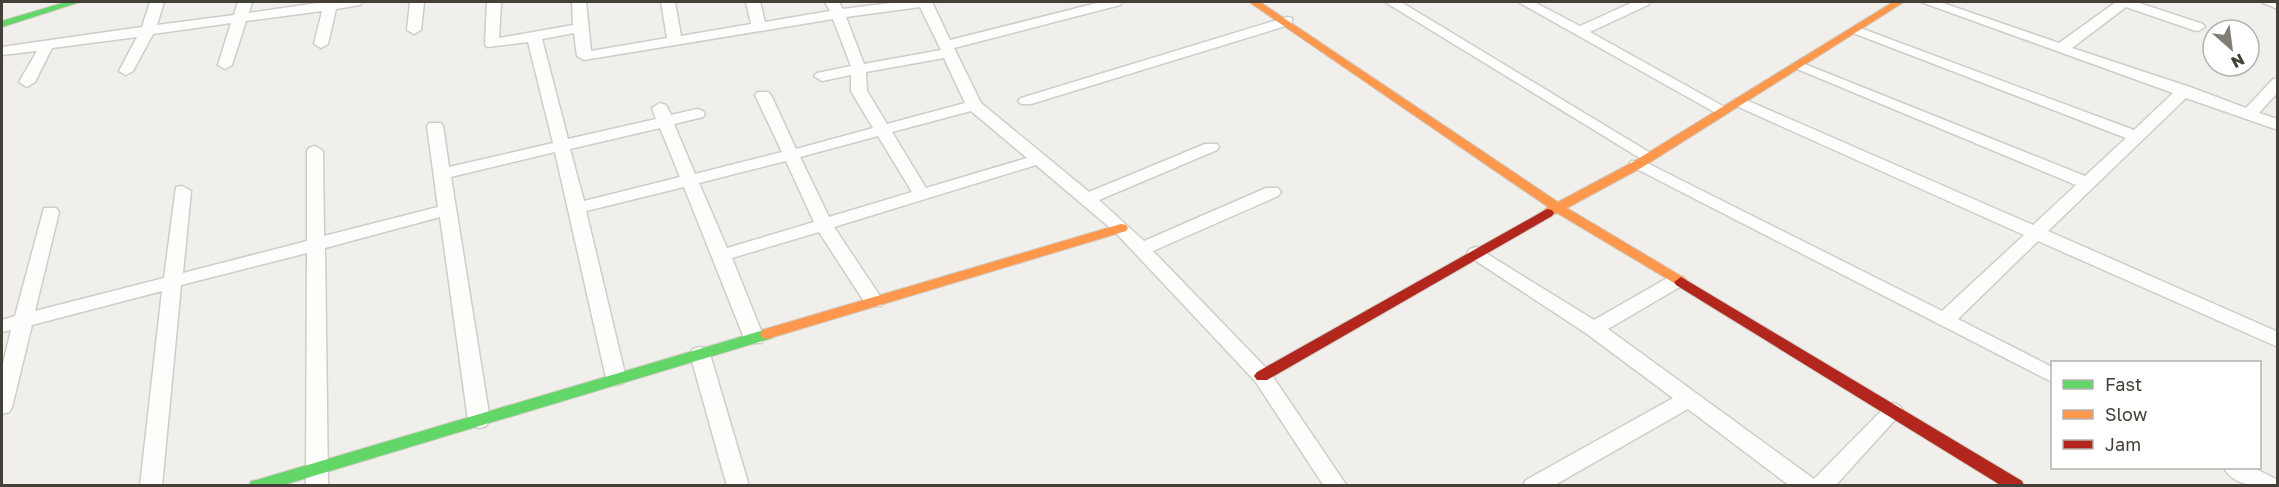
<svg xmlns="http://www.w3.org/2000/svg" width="2279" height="487" viewBox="0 0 2279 487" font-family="'Golos Text',sans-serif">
	<rect width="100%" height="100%" fill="#f0efeb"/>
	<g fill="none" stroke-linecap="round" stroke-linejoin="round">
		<g stroke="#cecdc8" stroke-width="3">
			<path id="street" d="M150,2H164L157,25L234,15L238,2H252L249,13L324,2H362L360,5L336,9L328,44L321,48L314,44L322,11L246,21L232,65L225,69L218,65L231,23L153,34L133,71L126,75L119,71L137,37L52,48L35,82L27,87L19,82L37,51L2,55V47L142,27Z
				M410,2H424L421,30L414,34L407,30Z
				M487,2H501L499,38L573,25L572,2H586L591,51L667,38L661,2H675L681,36L751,24L746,2H760L765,22L830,11L825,2H839L843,9L898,2H932L950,40L1101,2H1122L1120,5L954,48L981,103L1089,192L1205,144H1217L1219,147L1217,150L1099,200L1144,241L1266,188H1278L1281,192L1278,196L1153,251L1269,371L1347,486H1324L1255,381L1115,232L1036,165L834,227L884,302L881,306H867L819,232L732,258L764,338L761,343H747L744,338L684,187L586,211L626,378L623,383L616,385L609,383L606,378L555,152L451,177L490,420L486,426L479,428L472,426L468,420L440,217L325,248L328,486H306L307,253L181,285L162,486H140L162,291L32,325L12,407L9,412L2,414V368L11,330L2,332V320L15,316L44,208H56L59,212L35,311L164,278L176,187L182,186L191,191L183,273L307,241V151L309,148L315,146L323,151L324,236L438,207L427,126L429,123H441L443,126L449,167L553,143L528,42L487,47L485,44ZM920,7L941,50L864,64L846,17ZM833,19L851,66L817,73L814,76L822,81L851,75V91L873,128L796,149L771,95L768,92H758L755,95L782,152L695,174L674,124L703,117L705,114L703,111L697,109L671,115L666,105L660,103L652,108L656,119L568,139L542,39L574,33L577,56L584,60ZM944,58L965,103L887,124L867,91L866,72ZM971,111L1027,158L926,188L892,132ZM660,128L680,177L584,201L570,149ZM878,136L912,192L829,217L800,157ZM786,161L814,222L727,248L699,183Z
				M1385,2H1401L1657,157L1649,162L1643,160Z
				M1518,2H1534L1580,26L1633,2H1650L1648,5L1590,32L1730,110L1728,113H1716Z
				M1921,2H1940L2059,43L2116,2H2136L2203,24L2205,27L2198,31L2193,30L2126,7L2072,48L2190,87L2246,108L2273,79L2278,78V92L2259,113L2278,119V130L2186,98L2048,231L2278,332V347L2038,241L1958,319L2052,367V382L1629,165L1631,161H1643L1942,311L2024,235L1734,105L1731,102L1734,99H1744L2033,225L2076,185L1790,66L1797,62L1802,63L2085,176L2126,138L1848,31L1855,27L1860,28L2134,130L2173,93Z
				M2261,2H2278V9Z
				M1287,17L1292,18V24L1031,104H1021L1018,101L1021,98Z
				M1476,247L1594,320L1669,277H1683L1685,281L1683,285L1608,329L1814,479L1886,406L1893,403L1900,406L1903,411L1835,486H1790L1688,409L1553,486H1523L1526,480L1673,398L1587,334L1470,257L1467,253L1470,249Z
				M700,347L707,349L710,354L749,486H727L690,354L693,349Z
				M2224,468H2254L2278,480V486C2259,486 2234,487 2224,468Z"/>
		</g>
		<g stroke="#ceccc2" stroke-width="2">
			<path id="fast" d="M66,2H80L2,27V21Z
				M767,329L772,330L774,334L772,338L280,486H249L251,481L257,480Z"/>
		</g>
		<g stroke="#ceccc2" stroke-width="2">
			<path id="slow" d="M1249,2H1260L1558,202L1633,162L1893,2H1904L1641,168L1567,208L1686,279L1688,282L1681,287L1557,213L1547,217L1542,216L1540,213L1548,207Z
				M1121,224L1126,225L1128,228L1126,231L767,339L762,338L760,334L762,330Z"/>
		</g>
		<g stroke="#ceccc2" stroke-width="2">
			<path id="jam" d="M1547,209L1552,210L1554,213L1552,216L1267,380H1257L1254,376L1257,372Z
				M1681,277L2022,481L2024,486H2002L1676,285L1674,282Z"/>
		</g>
		<use href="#street" fill="#fdfdfc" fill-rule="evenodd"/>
		<use href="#fast" fill="#63d668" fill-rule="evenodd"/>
		<use href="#slow" fill="#ff974d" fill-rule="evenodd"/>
		<use href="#jam" fill="#b3261e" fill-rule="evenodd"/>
	</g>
	<rect width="2279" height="487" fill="none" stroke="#454037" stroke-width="6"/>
	<rect x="2051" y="361" width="210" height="108" fill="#ffffff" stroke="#b5b3af" stroke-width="1.5"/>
	<rect x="2063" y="380" width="30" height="9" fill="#63d668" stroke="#b5b3af" stroke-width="1.5"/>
	<text x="2105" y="391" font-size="18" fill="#454037">Fast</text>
	<rect x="2063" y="410" width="30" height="9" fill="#ff974d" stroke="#b5b3af" stroke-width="1.5"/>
	<text x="2105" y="421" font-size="18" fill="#454037">Slow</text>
	<rect x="2063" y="440" width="30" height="9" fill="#b3261e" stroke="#b5b3af" stroke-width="1.5"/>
	<text x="2105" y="451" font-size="18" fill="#454037">Jam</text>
	<g transform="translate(2231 48) rotate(152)"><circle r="28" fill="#ffffff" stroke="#b5b3af" stroke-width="1.5"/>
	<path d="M0-4.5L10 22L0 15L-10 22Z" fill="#817d76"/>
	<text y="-9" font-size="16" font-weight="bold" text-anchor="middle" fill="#454037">N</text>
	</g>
</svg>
